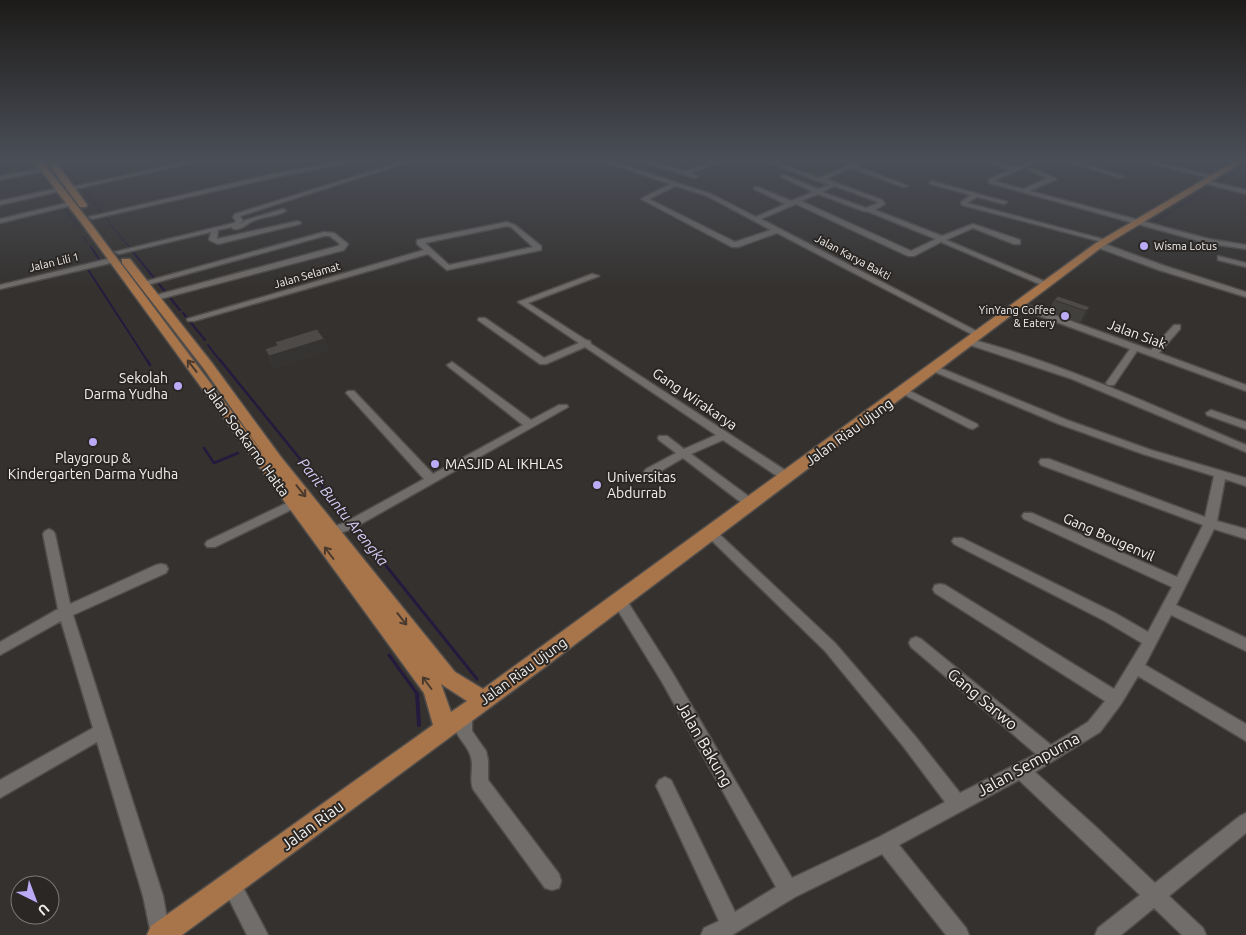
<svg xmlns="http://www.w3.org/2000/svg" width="1246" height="935" viewBox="0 0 1246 935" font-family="Ubuntu,sans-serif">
	<rect width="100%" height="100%" fill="#34312e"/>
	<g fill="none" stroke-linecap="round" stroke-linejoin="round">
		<path stroke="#241a3e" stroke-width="1" d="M32,160L53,188
			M59,160L79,185
			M79,185L107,179
			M80,186L102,213
			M52,191L57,198
			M60,202L77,225
			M1175,209L1246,166
			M104,215L110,223
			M1154,222L1172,211
			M111,225L130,248
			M84,237L87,242
			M90,245L92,248"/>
		<path stroke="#241a3e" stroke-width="2" d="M91,247L101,262
			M129,247L180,310
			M89,267L87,268L148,362
			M183,313L205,340
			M208,345L221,362"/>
		<path stroke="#241a3e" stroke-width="2.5" d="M147,360L150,365
			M220,360L339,507
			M204,448L214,463L238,453"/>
		<path stroke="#241a3e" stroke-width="3" d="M338,506L477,679
			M389,655L418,695"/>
		<path stroke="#241a3e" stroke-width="4" d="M417,693L419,725"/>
		<g stroke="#504d4b" stroke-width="3">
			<path id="minor" d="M195,160H205L71,190L68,188Z
				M350,160H362L272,178L92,219L89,217L272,174Z
				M407,160H415L240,216L243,221L239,225L246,220L283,209L286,211C276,217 262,216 251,222C244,226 241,230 233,229L232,227L218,230L217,239L298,221L301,223L300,224L218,244L209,240L211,232L119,254L115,252L234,223L236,221L233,217L235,214Z
				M600,160H608L711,194L756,217L785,204L754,189V187H758L791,201L813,192L781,177V175H785L818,189L830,184L820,182L763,160H771L819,178L861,160H869L856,166L908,186L903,187L851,168L826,179L882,200L885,204L875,210L942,236L973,224L1020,240V244H1014L973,228L946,240L1051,284L1044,286L941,242L914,256H908L796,204L761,219L984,335L980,338L977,337L777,233L738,247H732L641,199L670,184ZM676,186L707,196L771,230L735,242L649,199ZM835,186L878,202V203L866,208L822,192ZM818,194L863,211L869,212L936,239L911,251L801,201Z
				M643,160L685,171L712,162L717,163L691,173L698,176L695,178L643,162Z
				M982,160C993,160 1003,167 1013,167C1022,167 1030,160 1040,160L994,181L1023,189L1048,178L1029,170L1034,169L1057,179L1030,191L1209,239L1246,245V249L1206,243L989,183V179L1011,170Z
				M1064,160H1072L1125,177L1120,178Z
				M1138,160H1148L1217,177L1214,179Z
				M44,168L46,171L0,180V176Z
				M1205,180L1246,190V194L1203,183V181Z
				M932,181L1007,202L1004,204L977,197L967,203L1110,241L1106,243L962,205L961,202L971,195L930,184V182Z
				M59,188L62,190L61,191L0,205V201Z
				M71,202L74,204L73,205L0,223V219Z
				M507,222L515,225L541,246V250L447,270L428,254L194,321H188L187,319L424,250L417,244V240ZM507,226L511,227L533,247L449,265L425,243Z
				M324,232L334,233L348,244L344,250L156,300H153V296L338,246L340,244L330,236H324L147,285L140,283Z
				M1096,243H1102L1165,266L1246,292V297L1159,270L1096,247Z
				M1218,256L1246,263V267L1218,260Z
				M112,258H115V262L0,289V285Z
				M592,274L599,276L528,303L586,340L590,341L591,344L791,474L793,477L791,480H783L723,440L691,454L755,501L757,504L755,507H747L683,458L654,475H646L644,472L646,469L676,453L659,440L658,438L659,436H667L684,449L716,435L585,347L546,364H540L478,320L479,318H485L544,358L579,343L518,302Z
				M1015,303H1021L1151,350L1174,325H1180V329L1159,353L1246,385V391L1137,351L1114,385H1108L1106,383L1130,349L1015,307Z
				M970,339C1065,364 1156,407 1246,445V452L1072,379L967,344L966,342Z
				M452,362L531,420L559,405H567L568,407L352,529L334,535L330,534L328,531L330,528L344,523L424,479L348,395L346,393L348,391H354L433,474L523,425L449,367L447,365Z
				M933,365L1067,420L1151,450L1246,478V486L1225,479L1217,521L1246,529V539L1214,529L1176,605L1246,638V651L1171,615L1145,665L1246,724V741L1138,676L1121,704L1100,732L1035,772L1095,826L1155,883L1240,816L1246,813V833L1169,896L1203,928L1206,935H1182L1154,908L1121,935H1095L1098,928L1140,895L1019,780L899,845L966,928L969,935H946L882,854L795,897L732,935H701L704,928L719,921L659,792L656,786L659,780L665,777L671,780L735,912L776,887L662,682L614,604L612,600L614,596L619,595L624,596L672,672L792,878L879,837L945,802L903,746L825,651L707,536L705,533L707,530H715L835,643L915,736L960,793L1036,754L911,647L909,643L911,639L916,637L921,639L1051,745L1088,722L1105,701L935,593L933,589L935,585L940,584L945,585L1114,689L1142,643L1105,621L954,544L952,541L954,538H962L1115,613L1148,632L1172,587L1024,519L1022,516L1024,513H1032L1177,577L1203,525L1041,465L1039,462L1041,459H1049L1205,517L1214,476L1143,454L1059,424L930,370L928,368Z
				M904,388L977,424L978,426L973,429L969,428L901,393L899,391Z
				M1211,410L1246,422V429L1207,415L1206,413Z
				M293,500L297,501L299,504L297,507L215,547H207L205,544L207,541Z
				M49,529L53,531L55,534L70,604L156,565L161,564L166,565L168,569L166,573L73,615L163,896L170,935L151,934L143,896L97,742L0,798V780L93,728L61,621L0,655V642L58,609L43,534L45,531Z
				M464,707L470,709L472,714V731L486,751L488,760V780L559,874L561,881L559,888L552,890L545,888L473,789C469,778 474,768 471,757C466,739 447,735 458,709Z
				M230,874L237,876L268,935H247L221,883L223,876Z"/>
		</g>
		<g stroke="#504d4b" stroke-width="3">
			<path id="major" d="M33,160H41L89,221L265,456L204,369L122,263V259H130L212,363L281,457L455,672L483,689L1096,243L1237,160H1246L1102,247L545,667L182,935H147L151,926L433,725L424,693L83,225ZM441,684L467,701L451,712Z
				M52,165H58L87,205L86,207H80L51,167Z"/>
		</g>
		<use href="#minor" fill="#716d6a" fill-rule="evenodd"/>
		<use href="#major" fill="#a8754b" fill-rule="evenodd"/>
	</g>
	<path fill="#42403d" d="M1054,300L1090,307L1085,319L1080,323L1049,311Z
		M324,339L328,351L274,368L265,349L276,345L275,342Z"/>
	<path fill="#363432" d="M1090,307L1085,319L1080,323L1086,311Z
		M324,339L328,351L274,368L269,356Z"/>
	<path fill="#4d4a47" stroke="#363432" d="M1058,296L1090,307L1086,311L1054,300Z
		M317,329L324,339L269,356L265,349L277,345L275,342Z"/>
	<defs><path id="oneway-shaft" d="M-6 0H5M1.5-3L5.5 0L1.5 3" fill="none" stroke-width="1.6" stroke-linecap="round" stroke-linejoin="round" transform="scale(1.25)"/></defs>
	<g stroke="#4a3a2e">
		<use href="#oneway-shaft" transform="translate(192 366) rotate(-128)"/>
		<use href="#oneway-shaft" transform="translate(301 491) rotate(51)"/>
		<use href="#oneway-shaft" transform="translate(329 553) rotate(-127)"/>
		<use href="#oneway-shaft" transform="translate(402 619) rotate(52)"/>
		<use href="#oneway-shaft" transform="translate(427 683) rotate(-127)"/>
	</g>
	<linearGradient id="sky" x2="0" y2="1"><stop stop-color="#1d1b19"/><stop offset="0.55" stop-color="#4a4e57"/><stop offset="1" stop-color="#4a4e57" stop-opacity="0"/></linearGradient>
	<rect width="1246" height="291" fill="url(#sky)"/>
	<g fill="#bbaaf6" stroke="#2a2725" stroke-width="2">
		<circle cx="1144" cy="246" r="5"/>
		<circle cx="1065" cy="316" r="5"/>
		<circle cx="178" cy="386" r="5"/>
		<circle cx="93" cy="442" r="5"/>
		<circle cx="435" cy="464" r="5"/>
		<circle cx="597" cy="485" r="5"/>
	</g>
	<g text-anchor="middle" stroke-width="4" stroke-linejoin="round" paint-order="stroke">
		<g font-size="11" fill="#f3f1ef" stroke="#2a2725" text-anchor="start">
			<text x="1154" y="250">Wisma Lotus</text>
			<text x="1055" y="314" text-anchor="end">YinYang Coffee<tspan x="1055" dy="13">&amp; Eatery</tspan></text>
		</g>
		<g font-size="11" fill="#f3f1ef" stroke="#2a2725">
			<text transform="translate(853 257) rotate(28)" y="4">Jalan Karya Bakti</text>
			<text transform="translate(54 262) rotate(-13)" y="4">Jalan Lili 1</text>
			<text transform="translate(307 275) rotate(-16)" y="4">Jalan Selamat</text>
		</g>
		<g font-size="14" fill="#f3f1ef" stroke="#2a2725">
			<text transform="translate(1137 334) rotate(20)" y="5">Jalan Siak</text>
			<text transform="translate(695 399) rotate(34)" y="5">Gang Wirakarya</text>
			<text transform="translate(849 432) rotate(-36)" y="5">Jalan Riau Ujung</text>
			<text transform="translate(247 441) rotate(54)" y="5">Jalan Soekarno Hatta</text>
			<text transform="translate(1109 537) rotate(24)" y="5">Gang Bougenvil</text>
			<text transform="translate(523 671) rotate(-36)" y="5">Jalan Riau Ujung</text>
		</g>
		<g font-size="14" fill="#f3f1ef" stroke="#2a2725" text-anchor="start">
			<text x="168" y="383" text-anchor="end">Sekolah<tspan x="168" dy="16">Darma Yudha</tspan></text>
			<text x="93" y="463" text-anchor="middle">Playgroup &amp;<tspan x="93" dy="16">Kindergarten Darma Yudha</tspan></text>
			<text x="445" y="469">MASJID AL IKHLAS</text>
			<text x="607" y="482">Universitas<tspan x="607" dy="16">Abdurrab</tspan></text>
		</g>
		<g font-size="15" font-style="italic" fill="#d4ccf6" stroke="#2a2725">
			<text transform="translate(343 512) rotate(51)" y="5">Parit Buntu Arengka</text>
		</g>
		<g font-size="16" fill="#f3f1ef" stroke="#2a2725">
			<text transform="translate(983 699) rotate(40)" y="6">Gang Sarwo</text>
			<text transform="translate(705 744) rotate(60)" y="6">Jalan Bakung</text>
			<text transform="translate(1028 764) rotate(-29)" y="6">Jalan Sempurna</text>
			<text transform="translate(312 825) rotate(-36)" y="6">Jalan Riau</text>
		</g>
	</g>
	<g transform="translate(35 900) rotate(138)"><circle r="24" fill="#2a2725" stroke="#7a7876"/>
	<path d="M0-4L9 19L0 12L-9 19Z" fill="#bbaaf6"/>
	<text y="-8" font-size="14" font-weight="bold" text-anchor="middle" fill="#f3f1ef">U</text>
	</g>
</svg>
